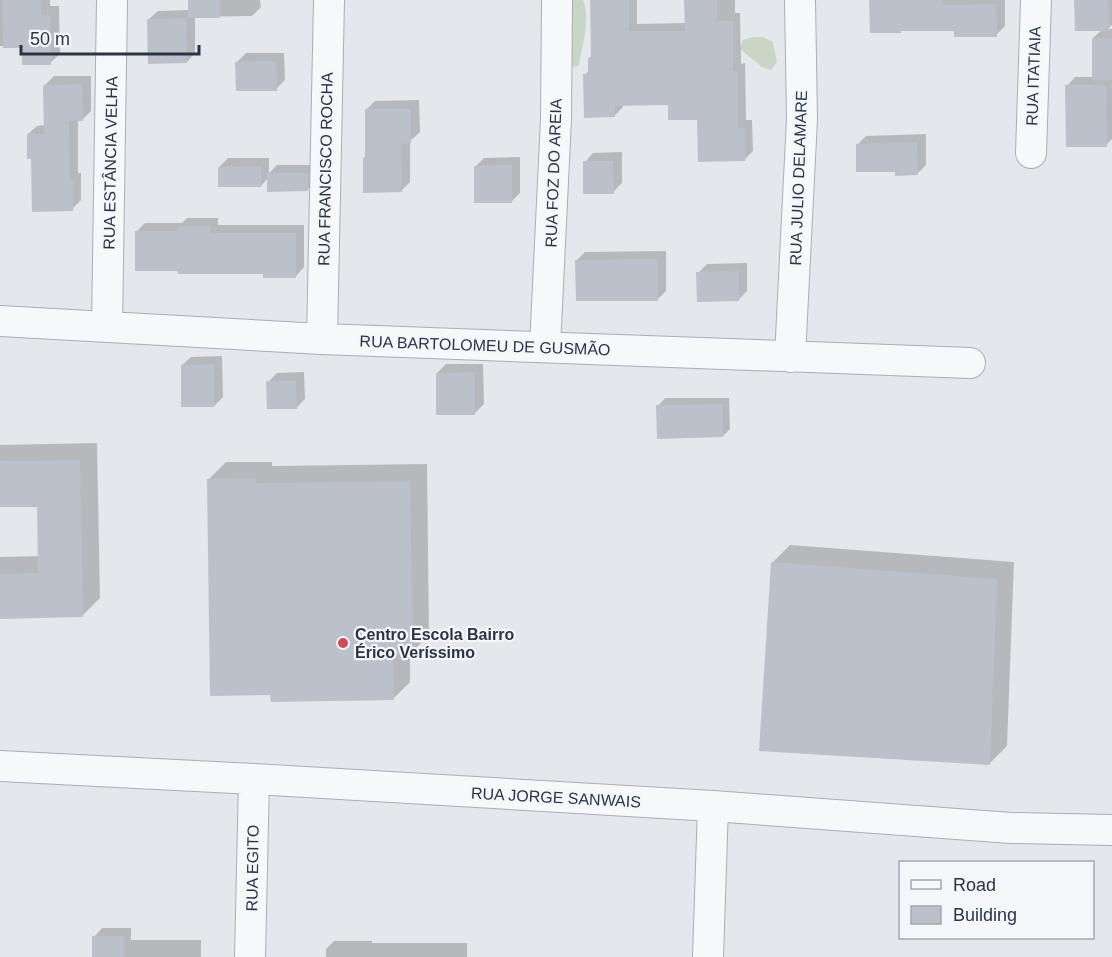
<svg xmlns="http://www.w3.org/2000/svg" width="1112" height="957" viewBox="0 0 1112 957" font-family="Helvetica,sans-serif">
	<rect width="100%" height="100%" fill="#e4e7ec"/>
	<path fill="#c9d6c5" d="M564,0H583C591,17 582,47 579,65L569,69Z
		M753,37H763L773,42L777,62L771,70L762,67L740,49L743,40Z"/>
	<path fill="#0003" d="M0,0H50V6H59L60,54L50,63L23,46H0Z
		M189,0H260L261,7L252,16L195,17V53L187,62L149,19L158,11L189,10Z
		M592,0H637V24L686,23V0H735V13H740L741,64L745,63L746,120H752L753,151L744,160L698,119L669,104L623,105V107L614,116L585,75L589,70V58L593,55Z
		M871,0H1005V26L996,35L956,29Z
		M1076,0H1112V25L1108,29H1112V139L1106,145L1067,86L1075,77H1094L1093,38L1103,29Z
		M246,53H284L285,80L276,89L237,62Z
		M54,76H91V111L82,120H78V173H81V200L72,209L33,158L28,134L37,126L46,125L45,85Z
		M419,100L420,132L410,141V182L401,191L367,156L366,110L375,101Z
		M926,134V165L917,174L896,170L857,145L866,136Z
		M622,152V183L613,192L585,162L593,153Z
		M520,157V193L512,201L475,167L484,158Z
		M228,158H269V173L277,165H316V181L307,190L268,178L261,186L219,167Z
		M187,218H218V225H304V267L296,276L265,272L136,232L145,223H182Z
		M666,251V291L658,299L577,260L585,252Z
		M747,263V291L738,300L698,273L707,264Z
		M222,356L223,397L214,406L182,365L191,357Z
		M446,364H483L484,404L475,413L437,373Z
		M304,372L305,399L296,408L268,382L277,373Z
		M665,398H729L730,429L723,436L658,406Z
		M97,443L100,598L82,616L0,617V557L40,556L39,505L0,506V445Z
		M226,462H272V466L427,464L429,635L412,652H410V682L393,699L209,479Z
		M790,545L1014,562L1007,746L989,764L772,563Z
		M102,928H131V940H201V957H94V937Z
		M334,941H372V943H467V957H326V949Z"/>
	<path fill="#bbc0ca" d="M2,0H41V15H50L51,65H22V48H3Z
		M188,0H220V18H188Z
		M590,0H629V31H685L684,0H717V21H733V71H738V128H745V161L698,162L697,120H668V105L615,106V117L584,118L583,74H588V58H591Z
		M869,0H942V5L996,4L997,37H954V31H901V33H870Z
		M1074,0H1108L1109,31H1075Z
		M186,18L187,63L148,64L147,19Z
		M1092,38H1112V80L1092,81Z
		M276,61L277,91H236L235,62Z
		M82,84L83,121H69L70,181H73V211L32,212L31,159H27V134H44L43,85Z
		M1065,85H1106L1107,147H1066Z
		M365,109H411V143H401L402,192L363,193V158L365,157Z
		M917,142L918,175L895,176V172H856V144Z
		M583,161H613L614,194H583Z
		M512,165V203H474V166Z
		M261,166V187H218V167Z
		M267,173H308V191L267,192Z
		M177,226H210V233H296V278H263V274H178L177,271H135V231H177Z
		M658,259V301H576L575,260Z
		M739,271V301L697,302L696,272Z
		M214,364V407H181V365Z
		M475,372V415H436V373Z
		M266,381H296L297,409H267Z
		M723,404V437L657,439L656,405Z
		M80,460L83,617L0,619V574L38,573L37,507H0V461Z
		M256,478V483L410,481L413,653L393,654L394,700L271,702L270,695L210,696L207,479Z
		M771,562L997,579L990,765L759,751Z
		M92,936H124V957H92Z"/>
	<g fill="none" stroke-linecap="round" stroke-linejoin="round">
		<g stroke="#a9aeb7" stroke-width="32">
			<path id="minor" d="M1031,153L1036,0
				M0,321L322,339L970,363
				M107,327L112,0
				M322,339L329,0
				M545,347L556,119L557,0
				M790,357L802,119L800,0
				M0,766L254,779L713,806L1011,828L1112,830
				M250,957L254,779
				M708,957L713,806"/>
		</g>
		<use href="#minor" stroke="#f7f8fa" stroke-width="30"/>
	</g>
	<circle fill="#d1495b" stroke="#f4f6f9" stroke-width="2" cx="343" cy="643" r="6"/>
	<g text-anchor="middle" stroke-width="4.5" stroke-linejoin="round" paint-order="stroke">
		<g font-size="16" fill="#2b3445" stroke="#f4f6f9">
			<text transform="translate(1033 76) rotate(-88)" y="6">RUA ITATIAIA</text>
			<text transform="translate(110 163) rotate(-89)" y="6">RUA ESTÂNCIA VELHA</text>
			<text transform="translate(325 169) rotate(-89)" y="6">RUA FRANCISCO ROCHA</text>
			<text transform="translate(553 173) rotate(-88)" y="6">RUA FOZ DO AREIA</text>
			<text transform="translate(798 178) rotate(-88)" y="6">RUA JULIO DELAMARE</text>
			<text transform="translate(485 345) rotate(2)" y="6">RUA BARTOLOMEU DE GUSMÃO</text>
			<text transform="translate(556 797) rotate(3)" y="6">RUA JORGE SANWAIS</text>
			<text transform="translate(252 868) rotate(-89)" y="6">RUA EGITO</text>
		</g>
		<g font-size="16" font-weight="bold" fill="#2b3445" stroke="#f4f6f9" text-anchor="start">
			<text x="355" y="640">Centro Escola Bairro<tspan x="355" dy="18">Érico Veríssimo</tspan></text>
		</g>
	</g>
	<rect x="899" y="861" width="195" height="78" fill="#f4f6f9" stroke="#a4a8b1" stroke-width="1.5"/>
	<rect x="911" y="880" width="30" height="9" fill="#f7f8fa" stroke="#a4a8b1" stroke-width="1.5"/>
	<text x="953" y="891" font-size="18" fill="#2b3445">Road</text>
	<rect x="911" y="906" width="30" height="18" fill="#bbc0ca" stroke="#a4a8b1" stroke-width="1.5"/>
	<text x="953" y="921" font-size="18" fill="#2b3445">Building</text>
	<path d="M21 45v9h178v-9" fill="none" stroke="#2b3445" stroke-width="3"/>
	<text x="30" y="45" font-size="18" fill="#2b3445" stroke="#f4f6f9" stroke-width="4.5" paint-order="stroke">50 m</text>
</svg>
